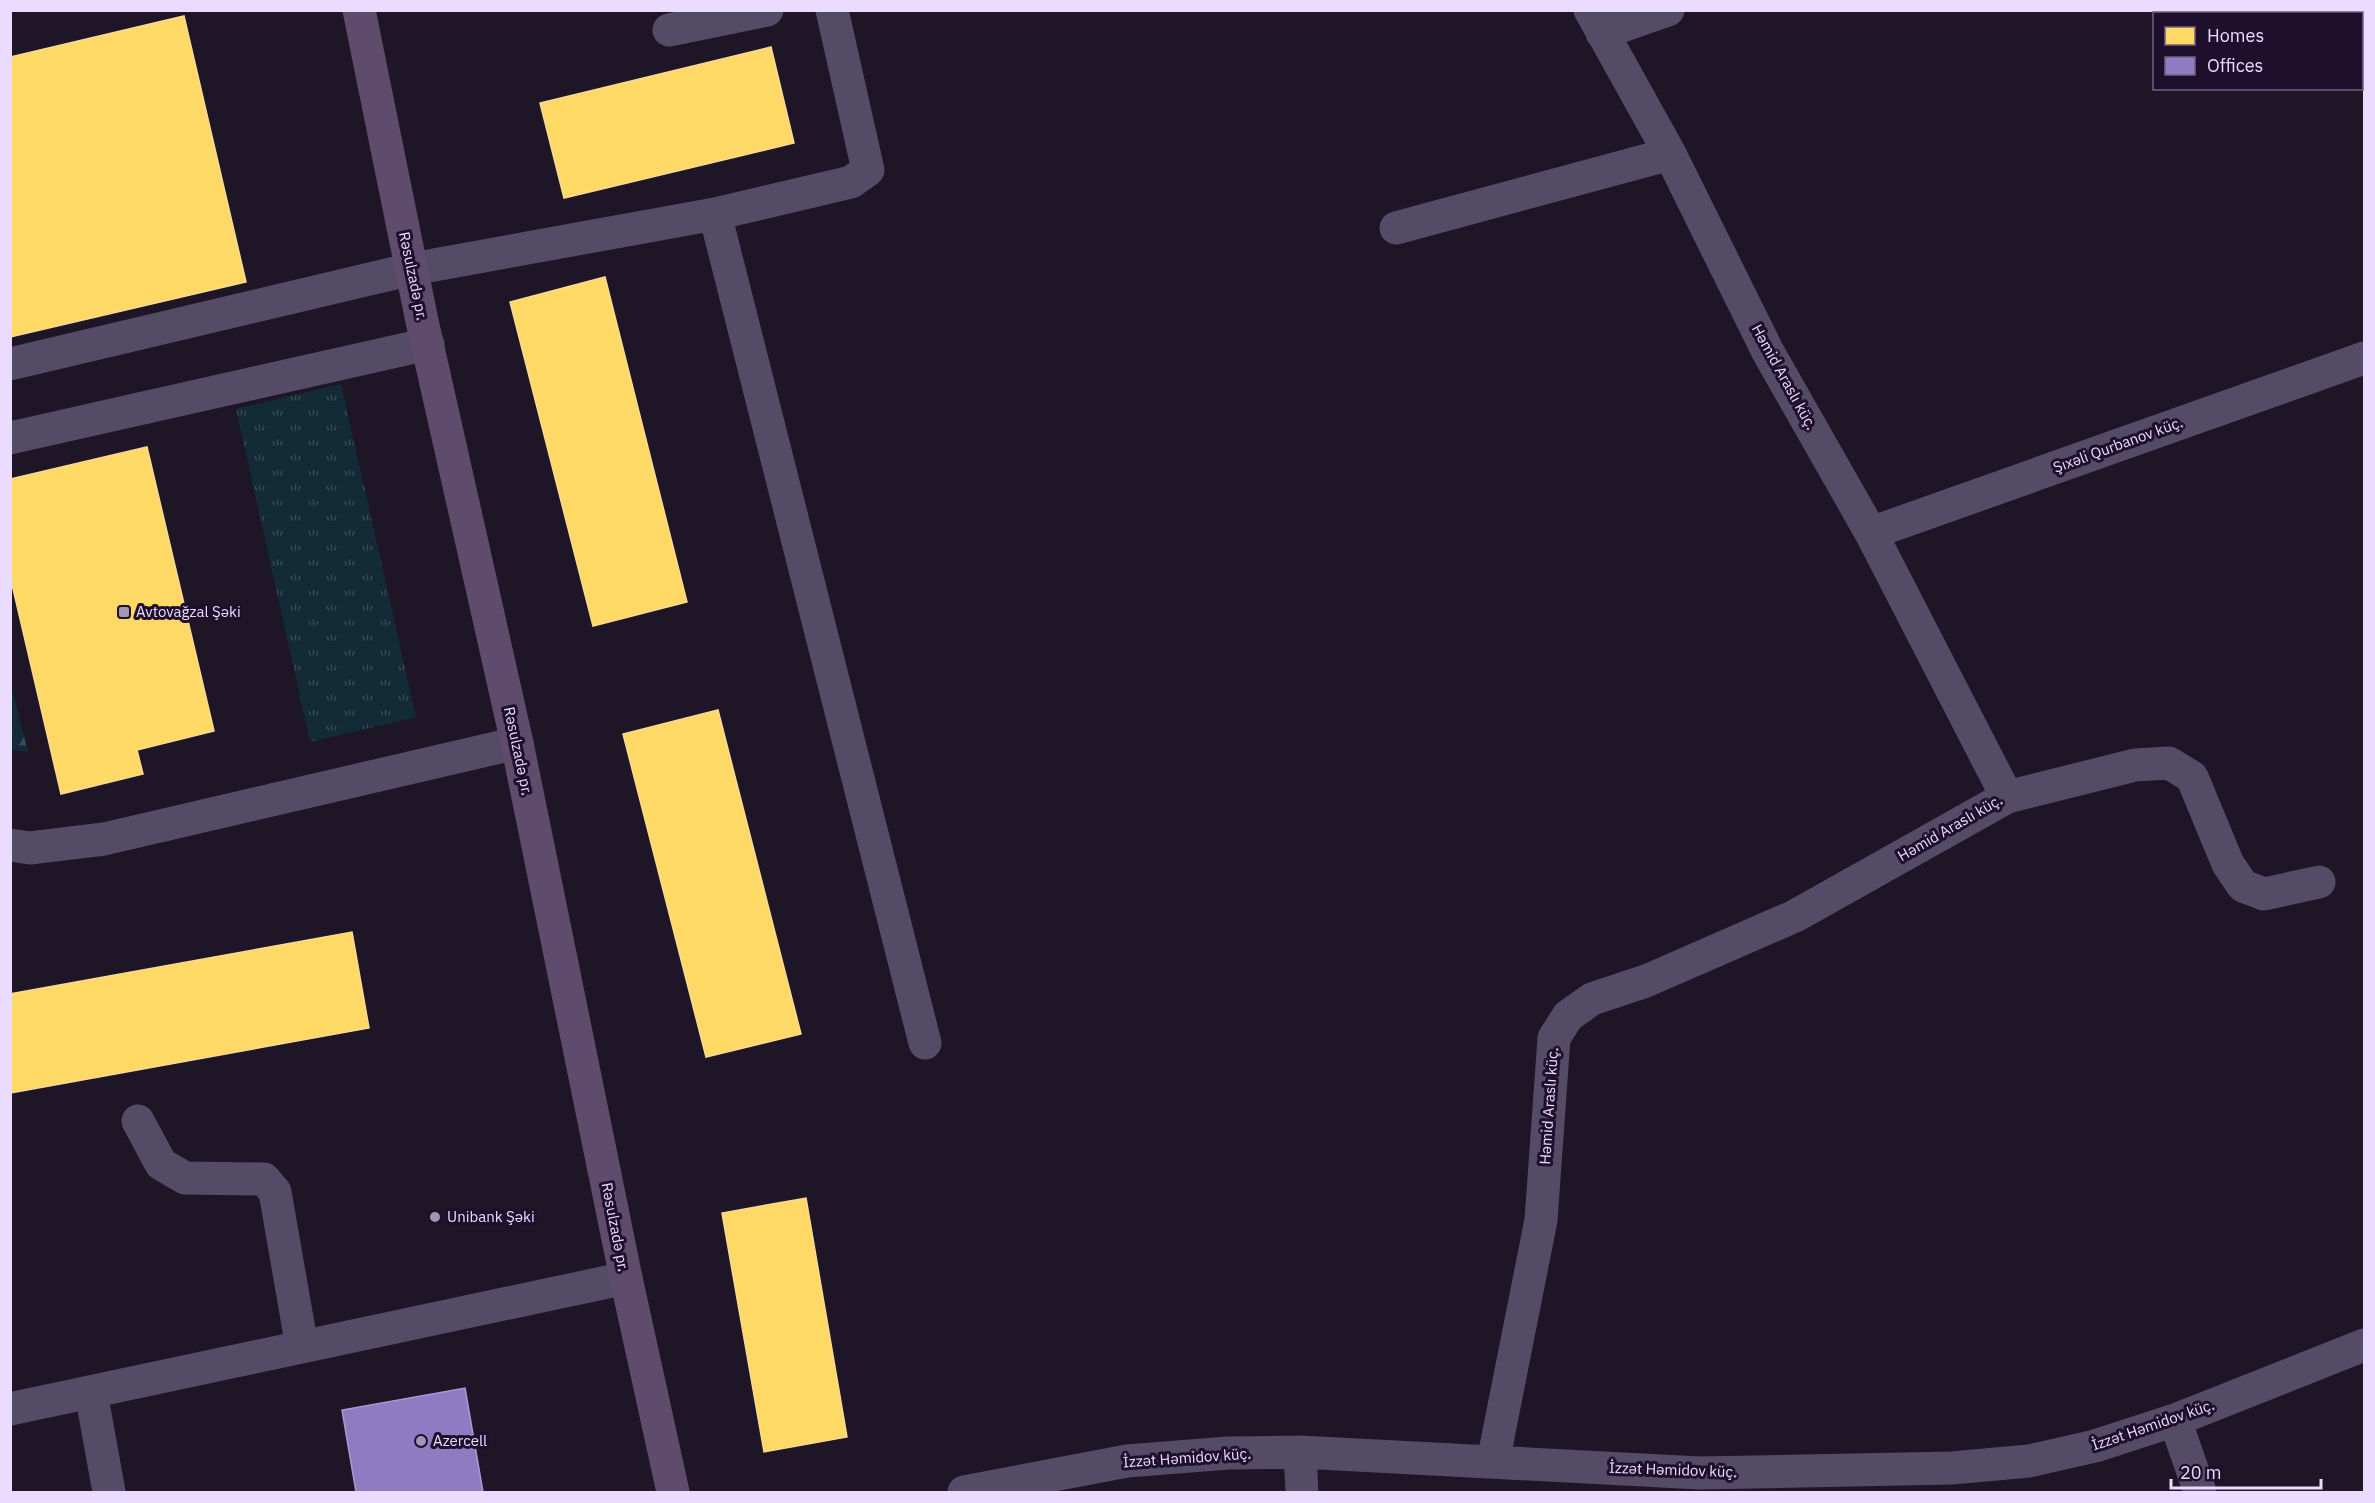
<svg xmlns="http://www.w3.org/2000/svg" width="2375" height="1503" viewBox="0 0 2375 1503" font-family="'IBM Plex Sans',sans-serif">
	<defs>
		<pattern id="forest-firs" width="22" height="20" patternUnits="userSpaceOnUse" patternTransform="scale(1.5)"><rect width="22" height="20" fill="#132b36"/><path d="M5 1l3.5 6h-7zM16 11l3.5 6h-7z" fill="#364954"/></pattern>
		<pattern id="park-tufts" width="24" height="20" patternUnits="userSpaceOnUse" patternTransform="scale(1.5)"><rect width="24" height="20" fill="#132b36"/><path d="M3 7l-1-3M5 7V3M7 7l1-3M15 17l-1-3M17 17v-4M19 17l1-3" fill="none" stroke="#364954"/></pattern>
	</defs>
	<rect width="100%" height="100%" fill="#1e1626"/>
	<path fill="url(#forest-firs)" d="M11,684L28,752L11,750Z"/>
	<path fill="url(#park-tufts)" d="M341,384L416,717L310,742L236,409Z"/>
	<path fill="#ffd966" stroke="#f9da94" stroke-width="1.5" d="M184,16L246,282L10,337V57Z
		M771,47L794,143L564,198L540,103Z
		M605,277L687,602L593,626L510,302Z
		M147,447L214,731L137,750L143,774L61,794L10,576V479Z
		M718,710L801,1034L706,1057L623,734Z
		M352,932L369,1028L10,1093V994Z
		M806,1198L847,1437L764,1452L722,1213Z"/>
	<path fill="#8e7cc3" stroke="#aa98d5" stroke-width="1.5" d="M465,1388L483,1492H356L342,1410Z"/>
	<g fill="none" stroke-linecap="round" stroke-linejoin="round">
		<path stroke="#544b67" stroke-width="33" d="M669,30L767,10
			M1602,33L1668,10
			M715,214L851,182L868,170L832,10
			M1396,228L1670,154
			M10,364L412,269L715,214L925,1043
			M10,438L428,344
			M1871,533L2364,358
			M2007,797L2135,765L2169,763L2192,777L2228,864L2243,886L2264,894L2319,882
			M10,845L30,848L104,839L517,743
			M138,1121L161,1164L185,1178L264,1179L275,1192L302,1347
			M91,1392L109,1492
			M10,1409L626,1278
			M2175,1420L2200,1492
			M1300,1452L1302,1492
			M1493,1462L1541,1220L1554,1038L1568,1016L1592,999L1646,981L1795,916L2007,797L1871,533L1768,352L1670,154L1590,10
			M964,1492L1127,1461L1228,1453L1300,1452L1700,1473L1952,1468L2029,1461L2095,1446L2175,1420L2364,1345"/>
		<path stroke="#5f4c6c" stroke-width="33" d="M359,10L422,321L517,743L626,1278L673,1492"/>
	</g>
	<g fill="#a396b3" stroke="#1e0f2d" stroke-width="2">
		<rect x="118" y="606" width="12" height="12" rx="3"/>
		<circle cx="435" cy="1217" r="6"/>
		<circle cx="421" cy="1441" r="6"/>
	</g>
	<g text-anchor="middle" stroke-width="6" stroke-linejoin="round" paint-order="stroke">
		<g font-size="15" fill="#eadbff" stroke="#1e0f2d">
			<text transform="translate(413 276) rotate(78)" y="5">Rəsulzadə pr.</text>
			<text transform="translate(1784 377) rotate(61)" y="5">Həmid Araslı küç.</text>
			<text transform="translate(2118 445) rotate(-20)" y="5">Şıxəli Qurbanov küç.</text>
			<text transform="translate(518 751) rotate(78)" y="5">Rəsulzadə pr.</text>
			<text transform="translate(1950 828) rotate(-30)" y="5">Həmid Araslı küç.</text>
			<text transform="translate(1549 1106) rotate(-86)" y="5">Həmid Araslı küç.</text>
			<text transform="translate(615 1227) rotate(79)" y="5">Rəsulzadə pr.</text>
			<text transform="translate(2153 1425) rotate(-19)" y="5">İzzət Həmidov küç.</text>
			<text transform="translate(1187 1458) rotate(-4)" y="5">İzzət Həmidov küç.</text>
			<text transform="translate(1673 1470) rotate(2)" y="5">İzzət Həmidov küç.</text>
		</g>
		<g font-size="15" fill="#eadbff" stroke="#1e0f2d" text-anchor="start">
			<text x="136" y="617">Avtovağzal Şəki</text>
			<text x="447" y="1222">Unibank Şəki</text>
			<text x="433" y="1446">Azercell</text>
		</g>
	</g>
	<rect width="2375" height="1503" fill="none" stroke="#eadbff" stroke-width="24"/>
	<rect x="2153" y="12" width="210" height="78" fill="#1e0f2d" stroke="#706181" stroke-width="1.5"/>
	<rect x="2165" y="27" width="30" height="18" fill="#ffd966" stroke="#706181" stroke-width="1.5"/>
	<text x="2207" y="42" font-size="18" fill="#eadbff">Homes</text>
	<rect x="2165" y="57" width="30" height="18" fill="#8e7cc3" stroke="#706181" stroke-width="1.5"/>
	<text x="2207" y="72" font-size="18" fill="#eadbff">Offices</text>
	<path d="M2171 1479v9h150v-9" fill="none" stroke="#eadbff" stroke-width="3"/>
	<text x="2180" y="1479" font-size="18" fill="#eadbff" stroke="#1e0f2d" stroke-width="4.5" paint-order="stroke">20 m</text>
</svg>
